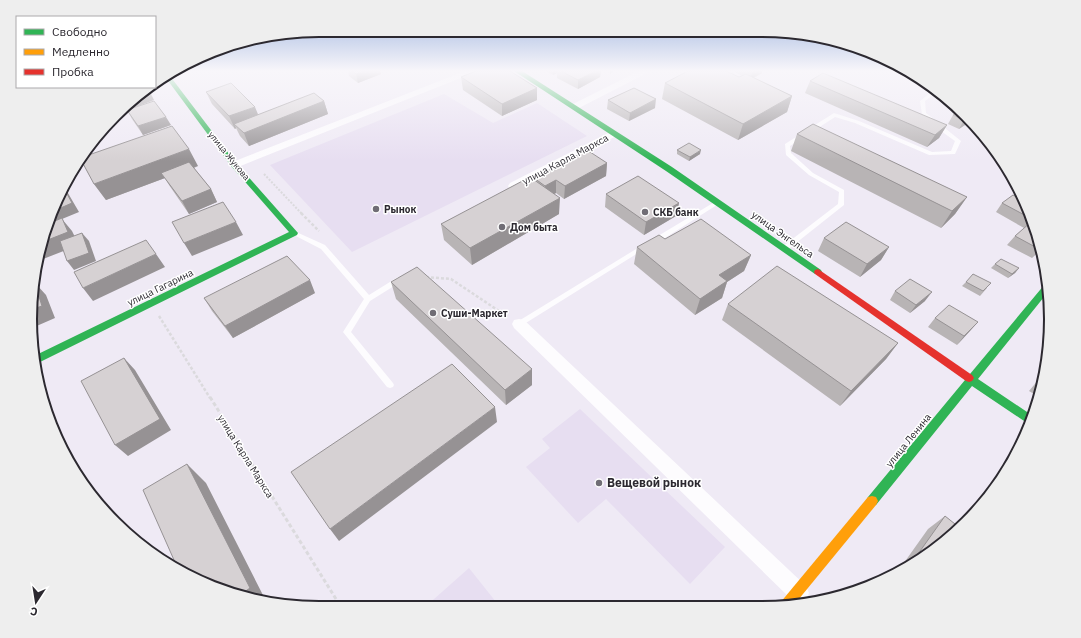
<svg xmlns="http://www.w3.org/2000/svg" width="1081" height="638" viewBox="0 0 1081 638" font-family="'IBM Plex Sans',sans-serif">
	<rect width="100%" height="100%" fill="#efeaf5"/>
	<path fill="#e7def1" d="M444,94L493,123L537,103L587,136L352,252L270,165Z
		M580,409L725,547L690,584L606,499L578,523L526,467L550,448L542,439Z
		M469,568L500,607H425Z"/>
	<g fill="none" stroke-linecap="round" stroke-linejoin="round">
		<path stroke="#dbdadd" stroke-width="2" stroke-dasharray="2 1.5" stroke-linecap="butt" d="M264,174L302,214"/>
		<path stroke="#dbdadd" stroke-width="2.5" stroke-dasharray="3 2" stroke-linecap="butt" d="M301,213L319,231
			M426,277L451,279L508,317
			M159,316L210,398"/>
		<path stroke="#dbdadd" stroke-width="3" stroke-dasharray="4 2.5" stroke-linecap="butt" d="M210,397L341,607"/>
		<path fill="#fdfcfe" fill-rule="evenodd" d="M935,89L938,91L925,101L926,113L961,141L955,154L929,155L855,123L835,117L790,146L791,153L813,173L844,190V205L786,251H782L781,249L782,247L838,204L839,192L809,175L786,155L785,144L834,113L859,121L932,152L951,151L955,141L941,131L922,114L920,101Z
			M718,200L720,201V203L657,243H653L652,241L653,239Z
			M294,231L325,245L369,295L398,277H402L403,279L402,281L370,301L351,332L393,383L394,385L393,387L390,388L387,387L343,332L364,299L321,249L292,234L291,233Z
			M641,246H643L646,248L521,326H517L515,324L517,322Z"/>
		<path fill="#fdfcfe" fill-rule="evenodd" d="M465,71H478L238,167H230L229,165L230,163Z
			M639,71H651L577,109L574,110L569,107L571,105Z
			M889,71C908,71 922,78 937,90H931Z
			M614,130L619,133L618,135L518,189H510L508,186L510,183Z
			M519,319L524,320L806,586L809,593L806,600L799,603L792,600L514,328L512,324L514,320Z"/>
		<path fill="#30b455" fill-rule="evenodd" d="M514,71H522L672,167L821,270L822,272L821,274H815L666,171Z
			M170,76L236,163L298,233L297,235L36,364L34,356L289,232L232,167L166,78Z
			M1047,283L1048,292L978,379L1033,416L1030,425L972,386L876,505L872,506L868,505L866,501L868,497L965,380L964,378L966,375L970,374L1045,284Z"/>
		<path fill="#ff9f0a" fill-rule="evenodd" d="M872,496L876,497L878,501L876,505L794,605L778,607L780,603L868,497Z"/>
		<path fill="#e5322d" fill-rule="evenodd" d="M818,269L972,375L974,378L972,381L969,382L966,381L815,274L814,272L815,270Z"/>
	</g>
	<path fill="#b8b4b5" d="M348,71H380L381,74L358,83L349,76Z
		M546,71H601L600,77L578,89L557,78V73L553,75Z
		M733,71H762V73L754,78L792,96L787,112L738,140L662,99L665,83L739,77L742,76Z
		M461,77L537,88V100L502,116L463,90Z
		M810,81L947,125L939,138L927,147L805,93Z
		M206,92L258,115L324,101L328,114L249,146L240,136L236,128L235,129L212,104Z
		M154,100L129,109L171,125L143,135L132,119L127,110L123,112Z
		M608,100L655,108L629,121L607,109Z
		M966,114L971,121L959,129L948,124L953,115Z
		M797,134L967,197L955,214L941,228L791,151Z
		M677,150L700,154L689,161L677,154Z
		M607,163L606,176L564,199L556,193L554,194L559,214L472,265L444,240L441,224L534,180V178Z
		M198,166L194,168L211,189L217,202L189,214L169,185L165,178L106,200L94,184Z
		M606,194L679,203L676,216L644,235L605,207Z
		M1002,203L1029,208L1041,249L1032,258L1007,245L1015,236L1024,228L996,212Z
		M824,238L889,247L881,260L860,277L818,251Z
		M665,239L751,255L744,271L727,282L722,298L695,315L634,264L637,247Z
		M995,264L1019,268L1015,273L1008,278L991,268Z
		M391,282L532,369V385L506,405L396,299Z
		M966,282L987,288L980,296L962,286Z
		M895,291L925,301L910,313L890,300Z
		M315,293L233,338L212,311L204,298Z
		M728,304L898,343L886,359L840,406L722,320Z
		M935,318L978,322L957,345L928,327Z
		M1046,371L1045,375L1039,397L1029,391L1044,373Z
		M945,516L960,528L907,569L896,574L928,529Z"/>
	<path fill="#969294" d="M364,71H380L381,74L358,83L356,74Z
		M553,71H558L557,73L553,75Z
		M596,71H601L600,77L578,89V80Z
		M610,71H614L610,74Z
		M753,71H762V73L750,79Z
		M537,88V100L502,116V104Z
		M150,92L154,100L123,112L137,96Z
		M792,96L787,112L738,140L743,124Z
		M656,99L655,108L629,121L630,113Z
		M324,101L328,114L249,146L244,133Z
		M255,107L260,119L234,124L236,128L235,129L229,116Z
		M166,117L171,125L143,135L138,126Z
		M969,117L971,121L959,129L964,120Z
		M947,125L939,138L927,147L935,135Z
		M189,149L198,166L165,178L161,173L165,178L106,200L94,184Z
		M701,150L700,154L689,161L690,157Z
		M607,163L606,176L564,199L565,186Z
		M556,180V193L545,199V186Z
		M65,188L79,212L62,219L72,231L79,245L38,261L40,244Z
		M211,189L217,202L189,214L182,201Z
		M967,197L955,214L941,228L952,211Z
		M560,198L559,214L472,265L470,248Z
		M679,203L676,216L644,235L646,222Z
		M236,222L243,235L192,256L184,243Z
		M82,233L89,241L96,261L74,270L67,261Z
		M889,247L881,260L860,277L867,264Z
		M1041,248V249L1032,258Z
		M156,254L165,267L93,301L83,288Z
		M751,255L744,271L727,282L722,298L695,315L700,299L719,275Z
		M1019,268L1015,273L1008,278L1012,274Z
		M310,280L315,293L233,338L225,326Z
		M36,284L46,295L55,318L32,328Z
		M932,292L925,301L910,313L916,305Z
		M978,322L970,331L957,345L964,336Z
		M898,343L886,359L840,406L851,391Z
		M124,358L135,370L171,430L128,456L115,445Z
		M532,369V385L506,405L505,390Z
		M495,407L497,422L339,541L330,529Z
		M187,464L206,483L266,601L240,595Z"/>
	<path fill="#d6d1d3" stroke="#969294" d="M352,71H364L356,74Z
		M476,71H510L537,88L502,104L461,77Z
		M561,71H596L578,80Z
		M688,71H726L739,77L746,74L792,96L743,124L665,83Z
		M823,73L947,125L935,135L810,81Z
		M231,83L255,107L229,116L206,92Z
		M146,88L150,92L137,96L143,90Z
		M634,88L656,99L630,113L608,100Z
		M314,93L324,101L244,133L234,124Z
		M154,101L166,117L138,126L127,110Z
		M961,110L969,117L964,120L953,115Z
		M813,124L967,197L952,211L797,134Z
		M172,126L189,149L94,184L80,158Z
		M689,143L701,150L690,157L677,150Z
		M587,150L607,163L565,186L556,180L545,186L534,178Z
		M189,162L211,189L182,201L161,173Z
		M638,176L679,203L646,222L606,194Z
		M530,177L560,198L470,248L441,224Z
		M65,190L72,203L56,210Z
		M1013,195L1026,202L1029,208L1032,219L1002,203Z
		M223,202L236,222L184,243L172,222Z
		M62,218L68,232L40,243L50,223Z
		M701,219L751,255L719,275L727,281L700,299L637,247L659,235L665,239Z
		M846,222L889,247L867,264L824,238Z
		M1031,222L1034,223L1041,248L1039,249L1015,236Z
		M82,233L89,253L67,261L60,241Z
		M146,240L156,254L83,288L74,272Z
		M287,256L310,280L225,326L204,298Z
		M1001,259L1019,268L1012,274L995,264Z
		M777,266L898,343L851,391L728,304Z
		M417,267L532,369L505,390L391,282Z
		M973,274L991,283L983,291L966,282Z
		M910,279L932,292L916,305L895,291Z
		M36,287L42,306L33,309Z
		M949,305L978,322L964,336L935,318Z
		M124,358L160,419L115,445L81,381Z
		M452,364L495,407L330,529L291,472Z
		M1046,374L1045,375L1042,385L1039,383Z
		M187,464L250,588L240,595L226,593L178,569L143,490Z
		M945,516L960,528L908,568Z"/>
	<linearGradient id="sky" x2="0" y2="1"><stop stop-color="#94addc"/><stop offset="0.44" stop-color="#f8f6fa"/><stop offset="1" stop-color="#f8f6fa" stop-opacity="0"/></linearGradient>
	<rect width="1081" height="161" fill="url(#sky)"/>
	<g fill="#706d75" stroke="#fff" stroke-width="1.5">
		<circle cx="376" cy="209" r="4"/>
		<circle cx="645" cy="212" r="4"/>
		<circle cx="502" cy="227" r="4"/>
		<circle cx="433" cy="313" r="4"/>
		<circle cx="599" cy="483" r="4"/>
	</g>
	<g text-anchor="middle" stroke-width="3" stroke-linejoin="round" paint-order="stroke">
		<g font-size="9" fill="#2c2930" stroke="#fff">
			<text transform="translate(229 156) rotate(51)" y="3">улица Жукова</text>
		</g>
		<g font-size="10" fill="#2c2930" stroke="#fff">
			<text transform="translate(565 159) rotate(-28)" y="4">улица Карла Маркса</text>
			<text transform="translate(783 234) rotate(35)" y="4">улица Энгельса</text>
			<text transform="translate(160 287) rotate(-26)" y="4">улица Гагарина</text>
			<text transform="translate(908 440) rotate(-51)" y="4">улица Ленина</text>
			<text transform="translate(246 456) rotate(58)" y="4">улица Карла Маркса</text>
		</g>
		<g font-size="10" font-weight="bold" fill="#2c2930" stroke="#fff" text-anchor="start">
			<text x="384" y="213">Рынок</text>
			<text x="653" y="216">СКБ банк</text>
			<text x="510" y="231">Дом быта</text>
			<text x="441" y="317">Суши-Маркет</text>
		</g>
		<g font-size="12" font-weight="bold" fill="#2c2930" stroke="#fff" text-anchor="start">
			<text x="607" y="487">Вещевой рынок</text>
		</g>
	</g>
	<path d="M0 0H1081V638H0ZM319 37H762A282 282 0 0 1 1044 319V319A282 282 0 0 1 762 601H319A282 282 0 0 1 37 319V319A282 282 0 0 1 319 37Z" fill="#eee" fill-rule="evenodd"/>
	<path fill="none" stroke="#2c2930" stroke-width="2" d="M319 37H762A282 282 0 0 1 1044 319V319A282 282 0 0 1 762 601H319A282 282 0 0 1 37 319V319A282 282 0 0 1 319 37Z"/>
	<rect x="16" y="16" width="140" height="72" fill="#ffffff" stroke="#aba9ac"/>
	<rect x="24" y="29" width="20" height="6" fill="#30b455" stroke="#aba9ac"/>
	<text x="52" y="36" font-size="12" fill="#2c2930">Свободно</text>
	<rect x="24" y="49" width="20" height="6" fill="#ff9f0a" stroke="#aba9ac"/>
	<text x="52" y="56" font-size="12" fill="#2c2930">Медленно</text>
	<rect x="24" y="69" width="20" height="6" fill="#e5322d" stroke="#aba9ac"/>
	<text x="52" y="76" font-size="12" fill="#2c2930">Пробка</text>
	<g transform="translate(36 602) rotate(192)" stroke="#ffffff" stroke-width="3" paint-order="stroke">
	<path d="M0-3L7 15L0 10L-7 15Z" fill="#2c2930"/>
	<text y="-6" font-size="11" font-weight="bold" text-anchor="middle" fill="#2c2930">С</text>
	</g>
</svg>
